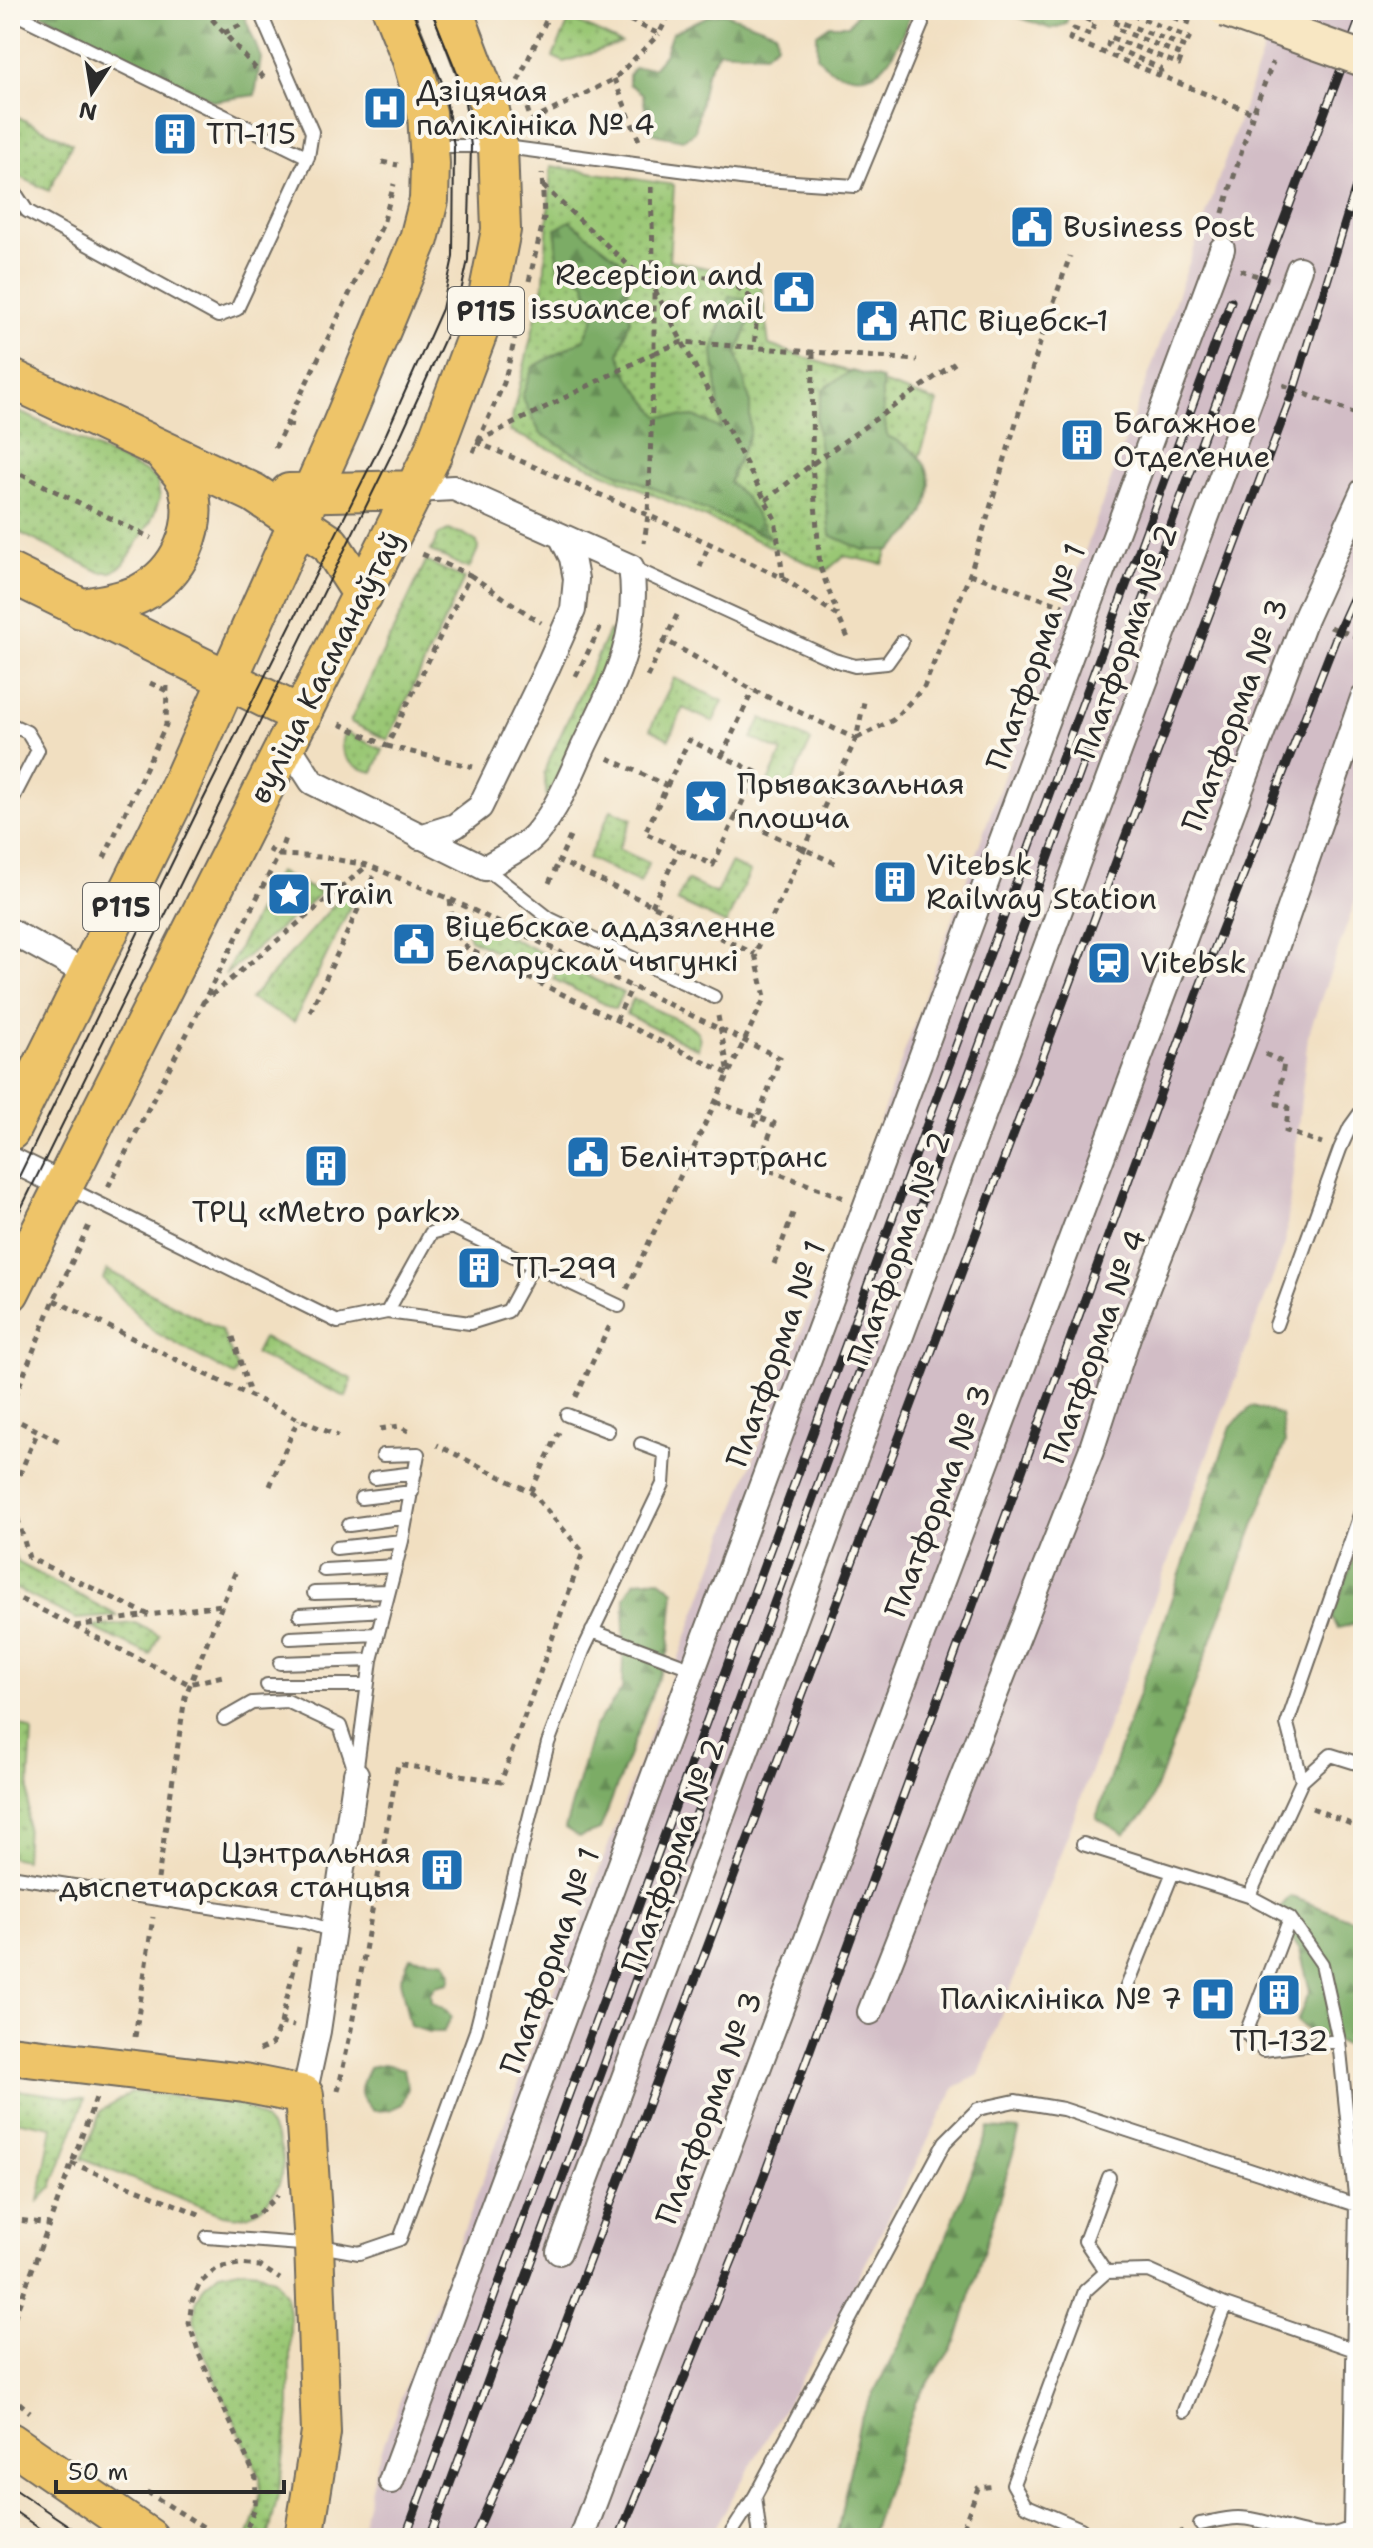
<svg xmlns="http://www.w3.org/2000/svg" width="1373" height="2548" viewBox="0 0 1373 2548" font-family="'Shantell Sans',sans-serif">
	<defs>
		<pattern id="grass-dots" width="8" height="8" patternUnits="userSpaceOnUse" patternTransform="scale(2)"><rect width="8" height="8" fill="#9ac775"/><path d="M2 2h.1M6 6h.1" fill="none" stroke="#7ea260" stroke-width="1.8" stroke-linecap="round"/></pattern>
		<pattern id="forest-firs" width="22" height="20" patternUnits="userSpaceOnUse" patternTransform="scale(2)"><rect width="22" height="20" fill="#7bac66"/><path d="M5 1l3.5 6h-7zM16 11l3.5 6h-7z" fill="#658c54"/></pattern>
	</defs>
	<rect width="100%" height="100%" fill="#fbf7ec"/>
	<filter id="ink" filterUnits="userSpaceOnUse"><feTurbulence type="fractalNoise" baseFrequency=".0125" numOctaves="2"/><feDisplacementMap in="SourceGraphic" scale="16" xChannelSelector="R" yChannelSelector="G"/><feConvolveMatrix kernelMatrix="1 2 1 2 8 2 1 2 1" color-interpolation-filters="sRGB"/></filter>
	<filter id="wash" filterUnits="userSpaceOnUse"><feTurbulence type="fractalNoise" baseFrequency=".006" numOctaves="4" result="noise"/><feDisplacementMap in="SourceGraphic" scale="32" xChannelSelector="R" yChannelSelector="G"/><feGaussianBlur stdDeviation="1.8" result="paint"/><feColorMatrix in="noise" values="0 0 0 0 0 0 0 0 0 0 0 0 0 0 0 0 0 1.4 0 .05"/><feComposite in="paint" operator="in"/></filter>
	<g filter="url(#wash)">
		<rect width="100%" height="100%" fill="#f1dfc1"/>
		<path fill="#d2bdc6" d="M1277,10H1363V879L1308,1036L1285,1244L979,2075L955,2087L847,2300L709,2538H359L377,2462L863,1167L1203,224Z"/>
		<path fill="url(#grass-dots)" stroke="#627950" stroke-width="2" d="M570,19L621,43L564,62L553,57Z
			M10,113L72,143L49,191L10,172Z
			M551,166L674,185L669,260L760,279L769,345L938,402L883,564L844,556L826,571L509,431L544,282Z
			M10,407L148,473L157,480L160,498L151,521L124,564L112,572H100L10,528Z
			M448,530L464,534L477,542L478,549L469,569L431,551L438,535Z
			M426,561L464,579L388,740L350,722Z
			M609,631L618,636L616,651L547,798L544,774L547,764Z
			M674,678L723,701L713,722L683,708L669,739L650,729Z
			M762,718L811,741L787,793L767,784L782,752L752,738Z
			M345,732L383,750L373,772C352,768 334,755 345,732Z
			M611,810L632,819L618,849L649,863L640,883L588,858Z
			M731,863L750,872L726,924L677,901L687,880L716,894Z
			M278,872L321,893L225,975Z
			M342,896L353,901L294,1022L250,999Z
			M465,915L548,956L540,973L470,939L464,921Z
			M561,963L623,993L615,1009L553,979Z
			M633,999L691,1026C700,1033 701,1038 698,1049L626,1014Z
			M107,1270L221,1330L238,1369L234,1376L153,1331L103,1279Z
			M263,1338L352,1379L346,1397L255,1354Z
			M10,1545L17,1562L118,1616L76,1619L10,1586Z
			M135,1623L159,1635L150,1655L91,1627Z
			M11,1720L32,1731L25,1860L10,1857Z
			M10,2089L85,2099L52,2187L39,2201L52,2127L10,2119Z
			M132,2092L226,2101C275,2109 304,2167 264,2205C258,2210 249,2215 242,2216C236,2217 228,2216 223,2215L82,2159L101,2111Z
			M239,2269L258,2271L275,2280L286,2296L290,2318V2406L279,2491L268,2538H248C256,2517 262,2500 260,2477L204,2353L194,2322L196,2302L204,2286L219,2273Z"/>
		<path fill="url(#forest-firs)" stroke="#536c48" stroke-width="2" d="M35,10H242L261,58L255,95L213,101Z
			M859,10H913C899,38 889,86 848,75C831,71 828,70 817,56V34L830,25H849Z
			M999,10H1070L1066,24L1051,29Z
			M723,13L776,32L777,44L765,54L719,51L706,74L695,132L683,140L658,135L648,130L643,94L629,84V75L634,68L654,67L664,55L672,33L708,16Z
			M570,221L626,265L630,320L619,354L630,379L659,416L696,417L721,429L713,351L729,296L745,299L753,312L737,354L750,401V433L729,482L745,497L770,538L581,457L540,433L522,397L533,367L584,339L594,318L585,282L558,265L556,229Z
			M851,371L882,379V402L887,436C930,454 942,483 917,524C911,534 899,542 890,550H864L830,535L816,419L823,389Z
			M1252,1406L1281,1415L1285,1443L1147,1812L1124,1834L1096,1818L1231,1426Z
			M1363,1533V1613L1359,1623L1338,1628L1332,1618Z
			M659,1579L674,1591L669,1650L600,1830L579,1837L565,1828L594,1727L622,1690L625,1597L635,1581Z
			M1290,1896L1363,1924V2077L1358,2049L1308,2031L1297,2021L1310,1991L1300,1950L1274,1915Z
			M410,1957L446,1961L451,1973L449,1983L435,1986L430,1993L431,2002L445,2009L452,2017L443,2032H429L410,2026L400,1980Z
			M384,2064L404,2069L408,2088L402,2104L389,2110L373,2111C355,2094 360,2088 369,2067Z
			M989,2128L1020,2130L957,2340L916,2401L872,2533L836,2538L860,2420L920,2304Z"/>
	</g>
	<g filter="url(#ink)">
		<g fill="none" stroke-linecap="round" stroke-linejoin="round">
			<g stroke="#706a60" stroke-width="16">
				<path id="lane" d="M10,11L308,157
					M431,146H498L748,179L855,186L922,24
					M10,185L27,211L218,316L237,309L308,157L312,132L259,10
					M631,567L834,660L855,666L887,663L902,642
					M10,724L27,732L38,750L10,804
					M485,868L550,919L714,997
					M68,1188L338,1322L387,1312L431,1233L452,1227L619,1306
					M387,1312L470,1323L508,1311L533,1265
					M1276,1325L1340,1149L1350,1127L1363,1109
					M567,1415L608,1431
					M374,1478L415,1473
					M361,1498L412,1492
					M349,1525L407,1517
					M336,1548L402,1541
					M324,1570L396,1566
					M314,1593L389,1591
					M300,1615L384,1610
					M592,1631L693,1669
					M290,1638L377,1634
					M280,1663L371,1660
					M267,1685H367
					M224,1719L252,1703L287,1701L340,1726L355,1771
					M356,1774L371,1660L402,1541L418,1454L383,1455
					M1302,1781L1331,1755L1363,1765
					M1083,1844L1249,1896
					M10,1876L305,1922L333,1931
					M1290,1918L1246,2033L1263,2050L1339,2041
					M1122,1999L1173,1872
					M207,2237L314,2245L359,2253L400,2239L476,2031L548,1743L583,1651L663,1484L665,1453L641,1444
					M1106,2272L1085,2241L1109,2177
					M1184,2411L1225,2305
					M755,2496L760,2538
					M1200,2524C1212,2522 1225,2518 1238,2518C1275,2518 1314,2548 1350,2528L1356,2205L1339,2041L1322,1964L1290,1918L1249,1896L1302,1781L1287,1724L1363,1506
					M1081,2529L1025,2505L1013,2484L1085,2291L1106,2272L1149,2271L1225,2305L1352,2349
					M728,2538L755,2496L945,2142L978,2109L1015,2101L1063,2109L1356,2205"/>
			</g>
			<g stroke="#706a60" stroke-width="28">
				<path id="street" d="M288,745L312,782L485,868C501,858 524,848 536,834C557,809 570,778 583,748C612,687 641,637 631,567L454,488L414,490
					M420,837L455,826L480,807L544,675L573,610L576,579L572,558L561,536
					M10,931L88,974
					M10,1159L63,1185
					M870,2012L1091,1451L1128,1337L1243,1043L1363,698
					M304,2095L318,2031L356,1774
					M559,2252L1299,269
					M391,2481L1222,249
					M581,2538L1305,619L1363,491"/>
			</g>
			<g stroke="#706a60" stroke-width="42">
				<path id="primary" d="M10,378L254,493L330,544L363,595
					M289,493L414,490
					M10,573L302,716
					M81,609C100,604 124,602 141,593C179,573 200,528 188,486C185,474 170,461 163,451
					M10,1131L173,802L340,429L419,239L429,200L430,164L427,113L412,60L392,10
					M10,1292L432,455L484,316L501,230L498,146L488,102L453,10
					M10,2055L244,2083L304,2095L314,2245L321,2433L304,2538
					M10,2442L149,2538"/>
			</g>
			<path stroke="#706a60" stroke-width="5" stroke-dasharray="6 6" stroke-linecap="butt" d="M204,10L264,78
				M608,10L659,34L671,10
				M1082,10L1080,16L1095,23L1090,35L1074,29L1070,39L1253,113
				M1121,10L1189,38L1186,47L1117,21L1115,28L1182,55L1179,64L1110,37L1108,45L1160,68L1162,77
				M1151,10L1193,24
				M224,33L245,23
				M614,79L640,143
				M518,81L551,10
				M527,108L535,132
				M531,121L614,79L659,34
				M382,162L398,165
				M543,186L654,289V353L682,342L917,360
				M651,187L654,289L677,274L727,279L758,303L754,348
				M1222,225V216L1253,113L1273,62
				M1240,270L1269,280
				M529,281L544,218L542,173
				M655,290L775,519L783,577
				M813,352L812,464L820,567L838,615
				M1283,385L1363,417
				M287,425L297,426
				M478,441L654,353L648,515L644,543
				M476,442L648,515L783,578L838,616L848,638
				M275,448L383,224L394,184
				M473,452L504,383L515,338
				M10,469L151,538
				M766,500L812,464L955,363
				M700,567L709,544
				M970,574L1063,606
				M470,575L541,623
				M1330,627L1363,639
				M663,639L665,640L679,611
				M576,676L602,624
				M647,677L665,640L753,690L856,739
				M150,683L167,691
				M340,724L387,746L470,575L422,554
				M857,738L893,720L924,687L970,574L1045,327L1070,256
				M387,746L473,767
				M722,756L753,690
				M608,758L667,786L645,833L713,865L735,818L837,864
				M667,786L689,740L756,772L735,818
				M570,837L559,861L755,954
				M268,849L279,855L322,857L367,865L450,899L780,1058L754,1128
				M104,858L166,725L167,686
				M549,883L559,861
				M450,900L454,931L468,949L729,1074
				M652,906L679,849
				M542,984L557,951
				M202,1003L367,866
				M310,1012L377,869
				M718,1016L729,1073
				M616,1020L632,987
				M1265,1054L1284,1063L1277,1104L1288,1107L1286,1131L1322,1143
				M716,1102L774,1123L758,1166L844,1198
				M108,1187L279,855L285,838
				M774,1264L795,1208
				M627,1289L765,997L755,954L856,739L864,702
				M54,1300L298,1419L338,1436
				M233,1337L250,1394
				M576,1397L611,1323
				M10,1408L54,1300L91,1221
				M10,1417L59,1441
				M380,1429L399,1426L410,1432
				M270,1486L298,1419
				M531,1491L559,1432
				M11,1495L29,1558L149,1615L221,1605
				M10,1497L38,1431
				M10,1594L189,1684L223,1676
				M75,1626L148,1615
				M1312,1808L1363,1829
				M158,1879L185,1697L237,1568
				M281,2023L300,1943
				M135,2037L153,1917
				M259,2050L272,2044L281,2023L294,2026
				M338,2091L350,2035L398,1764L501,1782L583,1552L531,1492L437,1445
				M71,2163L204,2216
				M248,2218L258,2214L278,2195
				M10,2219L49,2224
				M10,2329L96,2098
				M10,2395L30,2412
				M147,2492L221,2538
				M1098,2533L1117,2538
				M243,2538L255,2507L256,2478L199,2354L189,2323L192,2301L200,2283L217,2268L239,2264L260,2266L280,2279
				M959,2538L978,2488L996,2486
				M1170,2538L1183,2531"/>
			<use href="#lane" stroke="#fff" stroke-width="12"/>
			<use href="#street" stroke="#fff" stroke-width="24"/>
			<use href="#primary" stroke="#eec469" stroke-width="38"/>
			<path stroke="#2b2b2b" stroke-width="2" d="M10,1195L196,814L386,434L442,309L453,257L454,146L444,87L412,10
				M10,1231L401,435L456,314L468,260L471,146L463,88L431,10
				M10,2486L87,2538
				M10,2508L53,2538"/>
			<g stroke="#2b2b2b" stroke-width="9">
				<path id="rail" d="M405,2538L1231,301
					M430,2538L1262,278L1363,11
					M474,2538L548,2370L1294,389L1363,164
					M619,2538L740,2241L1196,996L1339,630L1363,577"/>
			</g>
			<use href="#rail" stroke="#fbf7ec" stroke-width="6" stroke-dasharray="18" stroke-linecap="butt"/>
			<g stroke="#706a60" stroke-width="38" stroke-linecap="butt">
				<path id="secondary-bridge" d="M1226,10L1363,59"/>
			</g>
			<use href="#secondary-bridge" stroke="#f8e7c3" stroke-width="34"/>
		</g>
	</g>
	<defs>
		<g id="hospital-square" transform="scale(2.3)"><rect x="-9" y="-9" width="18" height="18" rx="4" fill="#1f6fb2" stroke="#fbf7ec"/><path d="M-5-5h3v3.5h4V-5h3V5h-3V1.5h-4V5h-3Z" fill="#fff"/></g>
		<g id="building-square" transform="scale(2.3)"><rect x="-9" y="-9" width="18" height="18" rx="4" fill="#1f6fb2" stroke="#fbf7ec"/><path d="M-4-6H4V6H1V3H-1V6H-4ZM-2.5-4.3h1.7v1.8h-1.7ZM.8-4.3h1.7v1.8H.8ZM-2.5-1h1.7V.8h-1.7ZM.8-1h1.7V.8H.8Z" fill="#fff"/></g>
		<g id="civic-square" transform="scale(2.3)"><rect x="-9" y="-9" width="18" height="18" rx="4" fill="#1f6fb2" stroke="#fbf7ec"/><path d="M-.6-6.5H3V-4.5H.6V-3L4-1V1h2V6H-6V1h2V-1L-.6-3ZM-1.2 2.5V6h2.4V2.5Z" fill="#fff"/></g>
		<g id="sight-square" transform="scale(2.3)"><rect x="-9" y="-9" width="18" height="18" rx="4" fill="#1f6fb2" stroke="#fbf7ec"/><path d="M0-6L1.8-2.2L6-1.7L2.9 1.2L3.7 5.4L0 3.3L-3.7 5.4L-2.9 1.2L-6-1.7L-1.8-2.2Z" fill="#fff"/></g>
		<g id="station-square" transform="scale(2.3)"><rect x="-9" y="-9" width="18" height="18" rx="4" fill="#1f6fb2" stroke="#fbf7ec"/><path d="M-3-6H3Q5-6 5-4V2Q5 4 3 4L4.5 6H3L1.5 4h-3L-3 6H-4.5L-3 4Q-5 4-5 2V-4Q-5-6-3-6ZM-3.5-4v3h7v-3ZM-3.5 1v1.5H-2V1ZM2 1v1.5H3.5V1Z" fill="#fff"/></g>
	</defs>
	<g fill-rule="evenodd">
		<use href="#hospital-square" x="385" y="108"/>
		<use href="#building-square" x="175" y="134"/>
		<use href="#civic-square" x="1032" y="227"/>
		<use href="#civic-square" x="794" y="292"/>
		<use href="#civic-square" x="877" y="321"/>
		<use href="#building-square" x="1082" y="440"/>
		<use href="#sight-square" x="706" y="801"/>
		<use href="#building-square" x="895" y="882"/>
		<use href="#sight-square" x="289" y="894"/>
		<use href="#civic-square" x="414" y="944"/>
		<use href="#station-square" x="1109" y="963"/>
		<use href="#civic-square" x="588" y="1157"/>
		<use href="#building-square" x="326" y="1166"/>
		<use href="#building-square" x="479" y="1268"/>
		<use href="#building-square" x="442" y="1870"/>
		<use href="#building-square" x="1279" y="1995"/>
		<use href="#hospital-square" x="1213" y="1999"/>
	</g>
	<g text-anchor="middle" stroke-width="8" stroke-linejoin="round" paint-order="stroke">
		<g fill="#fbf7ec" stroke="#696865" stroke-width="2">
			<rect x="448" y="287" width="76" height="48" rx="6"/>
			<rect x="83" y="883" width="76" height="48" rx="6"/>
		</g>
		<g font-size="28" font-weight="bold" fill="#2b2b2b">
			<text x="486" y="321">Р115</text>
			<text x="121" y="917">Р115</text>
		</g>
		<g font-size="30" fill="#2b2b2b" stroke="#fbf7ec" text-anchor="start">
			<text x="416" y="101">Дзіцячая<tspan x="416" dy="34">паліклініка № 4</tspan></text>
			<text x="206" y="144">ТП-115</text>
			<text x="1063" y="237">Business Post</text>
			<text x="763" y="285" text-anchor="end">Reception and<tspan x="763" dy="34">issuance of mail</tspan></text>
			<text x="908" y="331">АПС Віцебск-1</text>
			<text x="1113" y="433">Багажное<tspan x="1113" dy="34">Отделение</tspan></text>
			<text x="737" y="794">Прывакзальная<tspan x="737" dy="34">плошча</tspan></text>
			<text x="926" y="875">Vitebsk<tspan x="926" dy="34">Railway Station</tspan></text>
			<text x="320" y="904">Train</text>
			<text x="445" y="937">Віцебскае аддзяленне<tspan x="445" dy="34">Беларускай чыгункі</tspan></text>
			<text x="1140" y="973">Vitebsk</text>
			<text x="619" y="1167">Белінтэртранс</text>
			<text x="326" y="1222" text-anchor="middle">ТРЦ «Metro park»</text>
			<text x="510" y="1278">ТП-299</text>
			<text x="411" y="1863" text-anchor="end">Цэнтральная<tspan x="411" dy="34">дыспетчарская станцыя</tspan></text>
			<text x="1182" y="2009" text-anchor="end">Паліклініка № 7</text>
			<text x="1279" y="2051" text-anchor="middle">ТП-132</text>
		</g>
		<g font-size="30" fill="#2b2b2b" stroke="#fbf7ec">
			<text transform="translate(1126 642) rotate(-70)" y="10">Платформа № 2</text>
			<text transform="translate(1036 657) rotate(-70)" y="10">Платформа № 1</text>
			<text transform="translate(326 667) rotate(-63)" y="10">вуліца Касманаўтаў</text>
			<text transform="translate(1235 715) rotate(-69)" y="10">Платформа № 3</text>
			<text transform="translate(899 1249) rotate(-70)" y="10">Платформа № 2</text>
			<text transform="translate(1095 1347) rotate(-70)" y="10">Платформа № 4</text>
			<text transform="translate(776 1354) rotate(-70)" y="10">Платформа № 1</text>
			<text transform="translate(938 1501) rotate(-69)" y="10">Платформа № 3</text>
			<text transform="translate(673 1856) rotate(-70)" y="10">Платформа № 2</text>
			<text transform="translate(550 1961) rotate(-70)" y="10">Платформа № 1</text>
			<text transform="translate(709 2108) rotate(-69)" y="10">Платформа № 3</text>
		</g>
	</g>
	<rect width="1373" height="2548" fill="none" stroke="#fbf7ec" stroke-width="40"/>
	<g transform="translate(92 92) rotate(192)" stroke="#fbf7ec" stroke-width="6" paint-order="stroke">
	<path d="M0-6L14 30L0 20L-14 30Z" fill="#2b2b2b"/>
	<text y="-12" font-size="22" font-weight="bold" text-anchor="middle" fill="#2b2b2b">N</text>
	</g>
	<path d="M56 2480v12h228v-12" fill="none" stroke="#2b2b2b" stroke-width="4"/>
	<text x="68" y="2480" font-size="24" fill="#2b2b2b" stroke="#fbf7ec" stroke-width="6" paint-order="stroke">50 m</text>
</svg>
